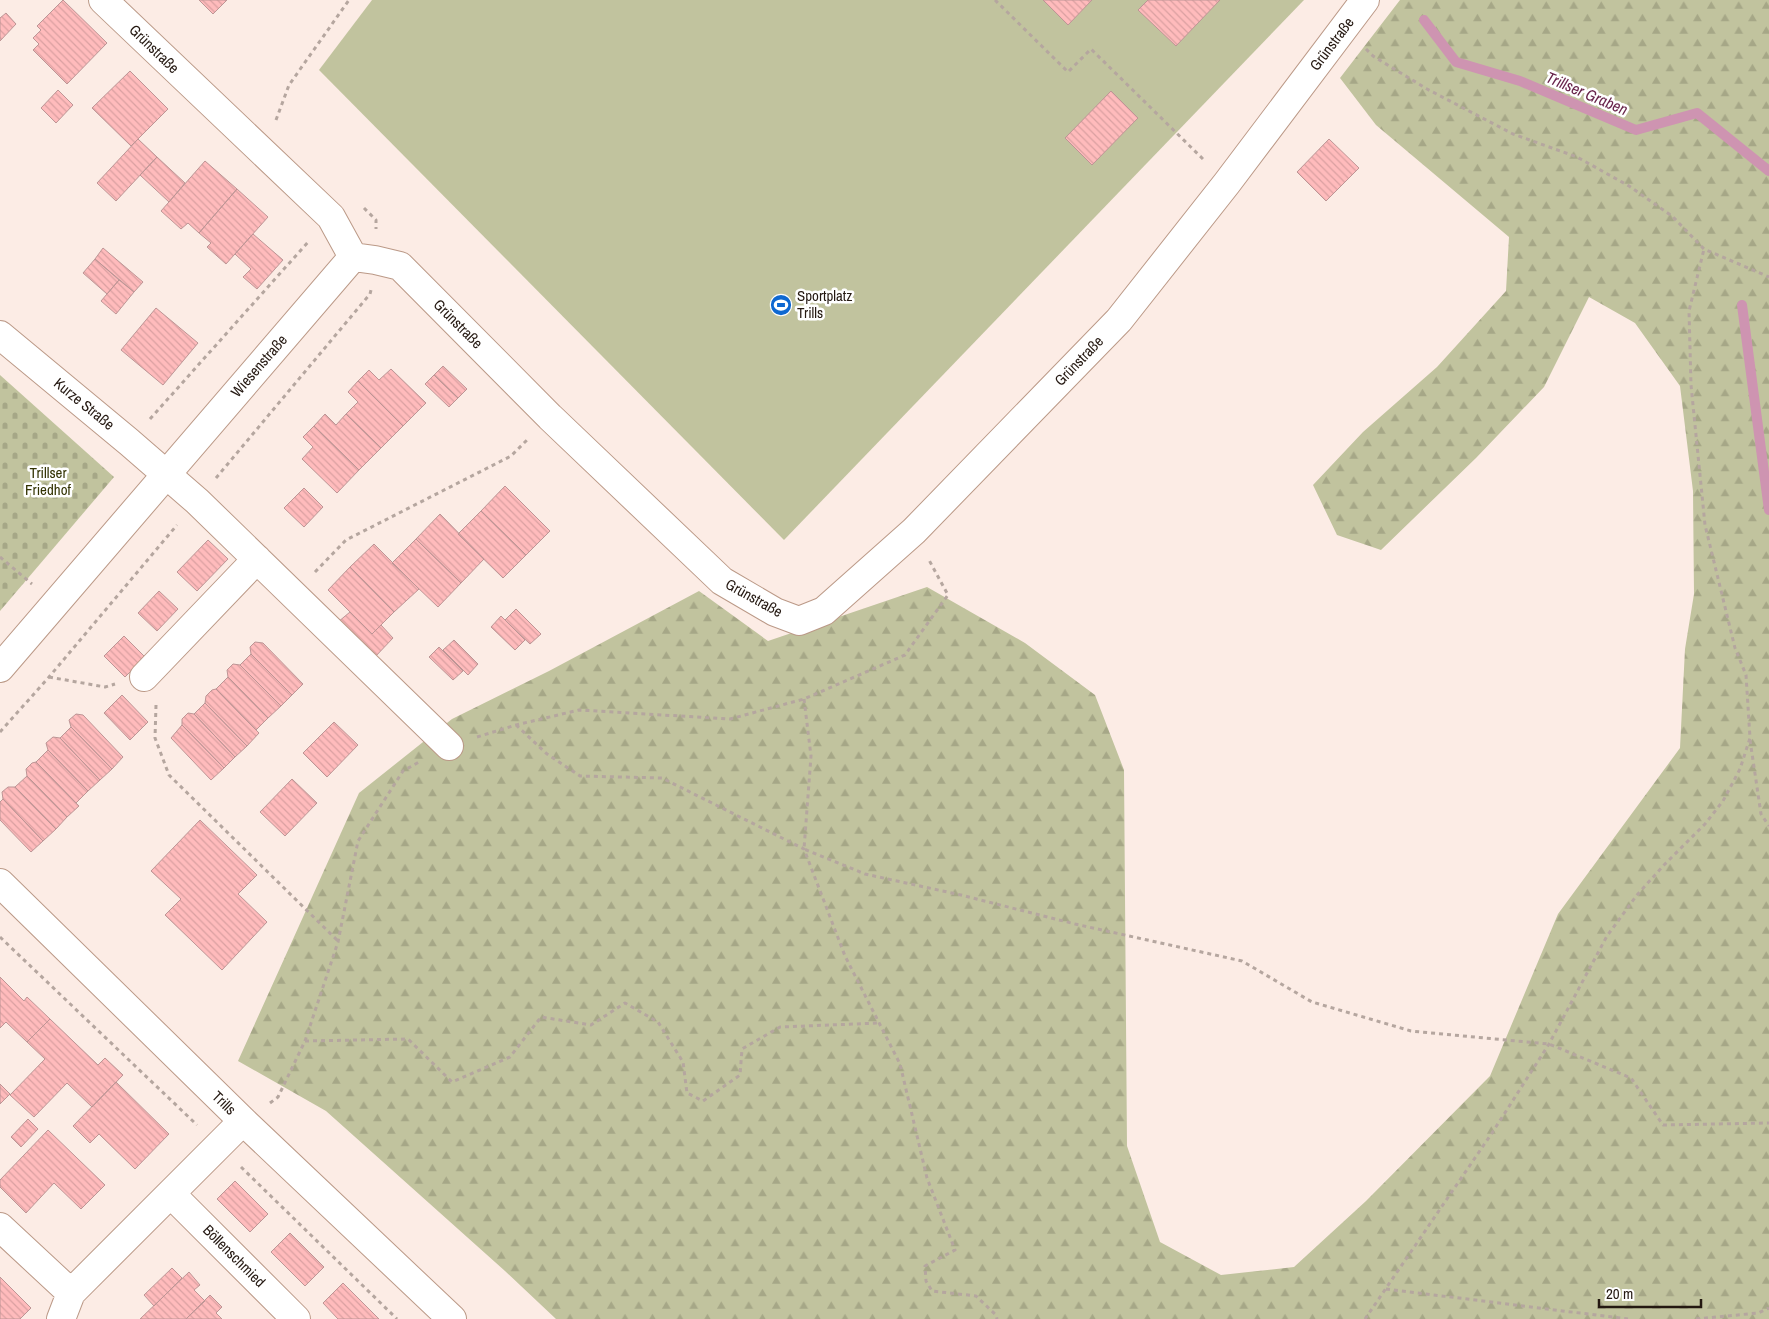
<svg xmlns="http://www.w3.org/2000/svg" width="1769" height="1319" viewBox="0 0 1769 1319" font-family="'Archivo Narrow',sans-serif">
	<defs>
		<pattern id="forest-firs" width="22" height="20" patternUnits="userSpaceOnUse" patternTransform="scale(1.25)"><rect width="22" height="20" fill="#c1c39e"/><path d="M5 1l3.5 6h-7zM16 11l3.5 6h-7z" fill="#a6a787"/></pattern>
		<pattern id="cemetery-stones" width="16" height="16" patternUnits="userSpaceOnUse" patternTransform="scale(1.25)"><rect width="16" height="16" fill="#c1c39e"/><path d="M2 7V4a2 2 0 0 1 4 0v3zM10 15v-3a2 2 0 0 1 4 0v3z" fill="#a6a787"/></pattern>
		<pattern id="building-back-hatch" width="6" height="6" patternUnits="userSpaceOnUse" patternTransform="scale(1.25)"><rect width="6" height="6" fill="#ffbbbc"/><path d="M-1 5l2 2M0 0l6 6M5-1l2 2" fill="none" stroke="#daa0a1"/></pattern>
	</defs>
	<rect width="100%" height="100%" fill="#fcece5"/>
	<path fill="#c1c39e" d="M372,0H1304L784,540L319,70Z"/>
	<path fill="url(#forest-firs)" d="M1400,0H1769V1319H556L505,1271L326,1111L238,1061L359,793L452,719L549,671L699,591L768,641L927,587L1025,643L1095,695L1124,770L1127,1146L1160,1242L1221,1275L1294,1267L1366,1201L1490,1076L1558,914L1680,748L1685,649L1694,594L1693,491L1680,386L1635,323L1589,297L1544,387L1476,458L1381,550L1337,535L1313,485L1363,432L1437,367L1506,291L1509,237L1376,125L1340,78Z"/>
	<path fill="url(#cemetery-stones)" d="M0,375L114,477L0,611Z"/>
	<g fill="none" stroke-linecap="round" stroke-linejoin="round">
		<path stroke="#ce94b1" stroke-width="10" d="M1424,20L1456,62L1520,81L1636,130L1697,113L1769,171
			M1742,305L1769,510"/>
	</g>
	<path fill="url(#building-back-hatch)" stroke="#bd9595" d="M63,0L107,43L67,84L33,50L39,44L33,38L41,30L37,26Z
		M199,0H227L213,14Z
		M1043,0H1092L1068,25Z
		M1148,0H1220L1176,46L1138,10Z
		M6,13L16,24L0,41V18Z
		M130,71L168,109L131,146L92,108Z
		M58,90L73,105L56,123L41,108Z
		M1111,91L1138,118L1092,165L1065,138Z
		M138,139L157,157L116,201L97,183Z
		M1329,139L1359,168L1326,201L1297,172Z
		M157,157L185,183L169,202L140,175Z
		M205,161L237,189L199,233L188,223L181,229L161,211Z
		M237,189L268,217L226,264L207,247L211,243L199,233Z
		M253,234L283,260L257,289L243,277L251,269L235,254Z
		M103,248L143,282L134,292L95,259Z
		M95,259L119,280L107,294L83,273Z
		M119,280L134,292L116,314L101,301Z
		M156,308L198,343L163,385L121,350Z
		M443,366L467,389L458,398L434,375Z
		M391,369L426,403L403,426L358,381L369,370L379,380Z
		M434,375L458,398L449,407L425,384Z
		M358,381L403,426L381,448L346,414L358,402L348,392Z
		M325,414L336,425L346,414L381,448L359,470L314,426Z
		M314,426L359,470L337,493L302,459L313,447L303,437Z
		M505,486L550,531L526,555L481,511Z
		M304,488L323,507L304,527L284,508Z
		M481,511L526,555L503,578L458,534Z
		M440,514L484,559L461,583L416,539Z
		M416,539L461,583L438,607L392,563Z
		M208,540L228,559L197,591L177,572Z
		M374,544L419,589L394,612L350,567Z
		M350,567L394,612L372,634L328,590Z
		M159,591L178,609L157,631L138,613Z
		M516,609L541,634L530,644L505,620Z
		M350,612L372,634L381,625L393,638L374,658L338,622Z
		M501,616L525,640L515,650L491,627Z
		M124,636L145,657L125,677L104,656Z
		M454,640L478,664L468,675L443,650Z
		M255,642L263,643L303,684L292,695L251,654L250,647Z
		M439,647L463,671L453,680L429,657Z
		M251,654L292,695L281,706L240,665Z
		M233,664L240,665L281,706L268,718L228,677L227,670Z
		M228,677L268,718L256,730L216,689Z
		M216,689L259,733L247,746L205,703L206,696L212,690Z
		M122,695L148,722L130,740L104,713Z
		M205,703L247,746L235,757L194,714Z
		M188,713L194,714L235,757L224,768L182,725V719Z
		M76,714L83,715L123,757L112,769L71,727L69,720Z
		M334,722L358,745L327,777L303,753Z
		M182,725L224,768L211,780L171,738Z
		M71,727L112,769L100,780L60,738Z
		M53,737L60,738L100,780L88,791L48,750L46,743Z
		M48,750L88,791L76,803L36,762Z
		M36,762L79,806L67,817L27,776L26,769L32,763Z
		M27,776L67,817L56,829L15,787Z
		M292,779L317,803L285,836L260,812Z
		M8,787H15L56,829L43,841L3,799L2,792Z
		M3,799L43,841L31,852L0,820V802Z
		M200,820L257,875L238,894L267,922L222,970L165,915L181,899L151,871Z
		M0,977L24,1001L27,997L50,1019L27,1042L6,1022L0,1028Z
		M50,1019L98,1065L105,1058L123,1075L92,1107L67,1083L34,1117L10,1095L45,1059L27,1042Z
		M116,1082L169,1134L135,1169L99,1134L90,1143L73,1126Z
		M0,1084L10,1094L0,1104Z
		M28,1119L38,1129L21,1147L11,1137Z
		M48,1130L105,1185L81,1209L54,1183L26,1213L0,1187V1180Z
		M235,1181L268,1214L250,1232L217,1199Z
		M290,1233L324,1267L305,1286L271,1252Z
		M172,1268L182,1278L154,1306L144,1295Z
		M189,1272L200,1285L194,1290L205,1301L186,1319H140Z
		M0,1277L31,1308L20,1319H0Z
		M343,1283L379,1319H338L323,1303Z
		M210,1295L222,1307L216,1313L222,1319H186Z"/>
	<g fill="none" stroke-linecap="round" stroke-linejoin="round">
		<g stroke="#bb9987" stroke-width="30">
			<path id="street" d="M103,0L331,217L353,257L375,260L400,266L550,417L722,581L775,612L799,621L824,611L914,531L1119,320L1227,183L1365,0
				M0,335L129,442L197,501L449,746
				M0,668L353,257
				M144,677L257,559
				M0,883L243,1121L452,1319
				M171,1194L296,1319
				M0,1227L71,1293
				M61,1319L71,1293L243,1121"/>
		</g>
		<path stroke="#b5a69f" stroke-width="3" stroke-dasharray="4 4" stroke-linecap="butt" d="M995,0L1068,72L1091,49L1204,160
			M1366,49L1373,56L1427,89L1513,134L1577,157L1629,186L1672,216L1704,249L1769,277
			M276,120L289,85L349,0
			M364,208L376,220V229
			M150,419L309,241
			M216,478L370,294L371,290
			M0,557L32,584
			M315,572L346,540L511,456L528,439
			M49,677L105,687L115,684
			M804,699L811,756L804,849L865,874L961,895L1075,924L1242,961L1312,1002L1411,1031L1549,1044L1631,1078L1663,1125L1769,1123
			M156,705L155,738L169,775L338,941
			M516,725L547,754L580,776L662,778L804,849L845,956L900,1064L927,1178L955,1250L925,1266L926,1281L932,1291L976,1296L996,1315L997,1319
			M0,732L49,677L177,525
			M477,737L516,725L579,710L730,719L804,699L905,655L948,595L929,560
			M1750,740L1761,814L1769,826
			M0,937L197,1125
			M305,1041L408,1039L452,1082L510,1057L541,1017L591,1025L625,1003L658,1022L683,1062L687,1093L703,1101L740,1075L742,1049L780,1027L879,1023
			M270,1103L278,1097L305,1041L338,942L358,841L403,771L419,762
			M241,1167L397,1319
			M1386,1289L1628,1319
			M1365,1319L1492,1133L1549,1044L1607,936L1637,895L1664,865L1705,824L1723,801L1740,769L1750,738L1746,675L1735,648L1705,525L1691,385L1689,311L1704,249
			M1696,1319L1758,1313L1769,1308"/>
		<use href="#street" stroke="#fff" stroke-width="28"/>
	</g>
	<defs>
		<g id="stadium-disc" transform="scale(1.125)"><circle r="9.5" fill="#0e68d1" stroke="#fff"/><path d="M0-5a6.5 5 0 1 0 0 10a6.5 5 0 1 0 0-10ZM-3.5-1.8h7v3.6h-7Z" fill="#fff"/></g>
	</defs>
	<g fill-rule="evenodd">
		<use href="#stadium-disc" x="781" y="305"/>
	</g>
	<g text-anchor="middle" stroke-width="5" stroke-linejoin="round" paint-order="stroke">
		<g font-size="15" fill="#241811" stroke="#fff">
			<text transform="translate(1332 44) rotate(-53)" y="5">Grünstraße</text>
			<text transform="translate(154 49) rotate(44)" y="5">Grünstraße</text>
			<text transform="translate(458 324) rotate(45)" y="5">Grünstraße</text>
			<text transform="translate(1079 361) rotate(-46)" y="5">Grünstraße</text>
			<text transform="translate(259 366) rotate(-49)" y="5">Wiesenstraße</text>
			<text transform="translate(84 404) rotate(39)" y="5">Kurze Straße</text>
			<text transform="translate(754 598) rotate(29)" y="5">Grünstraße</text>
			<text transform="translate(224 1103) rotate(44)" y="5">Trills</text>
			<text transform="translate(234 1256) rotate(45)" y="5">Böllenschmied</text>
		</g>
		<g font-size="15" fill="#241811" stroke="#fff" text-anchor="start">
			<text x="797" y="301">Sportplatz<tspan x="797" dy="17">Trills</tspan></text>
		</g>
		<g font-size="15" fill="#333303" stroke="#fff">
			<text x="48" y="478">Trillser<tspan x="48" dy="17">Friedhof</tspan></text>
		</g>
		<g font-size="16" font-style="italic" fill="#68244b" stroke="#fff">
			<text transform="translate(1587 93) rotate(23)" y="6">Trillser Graben</text>
		</g>
	</g>
	<path d="M1599 1299v8h102v-8" fill="none" stroke="#241811" stroke-width="2.5"/>
	<text x="1606" y="1299" font-size="15" fill="#241811" stroke="#ffffff" stroke-width="4" paint-order="stroke">20 m</text>
</svg>
